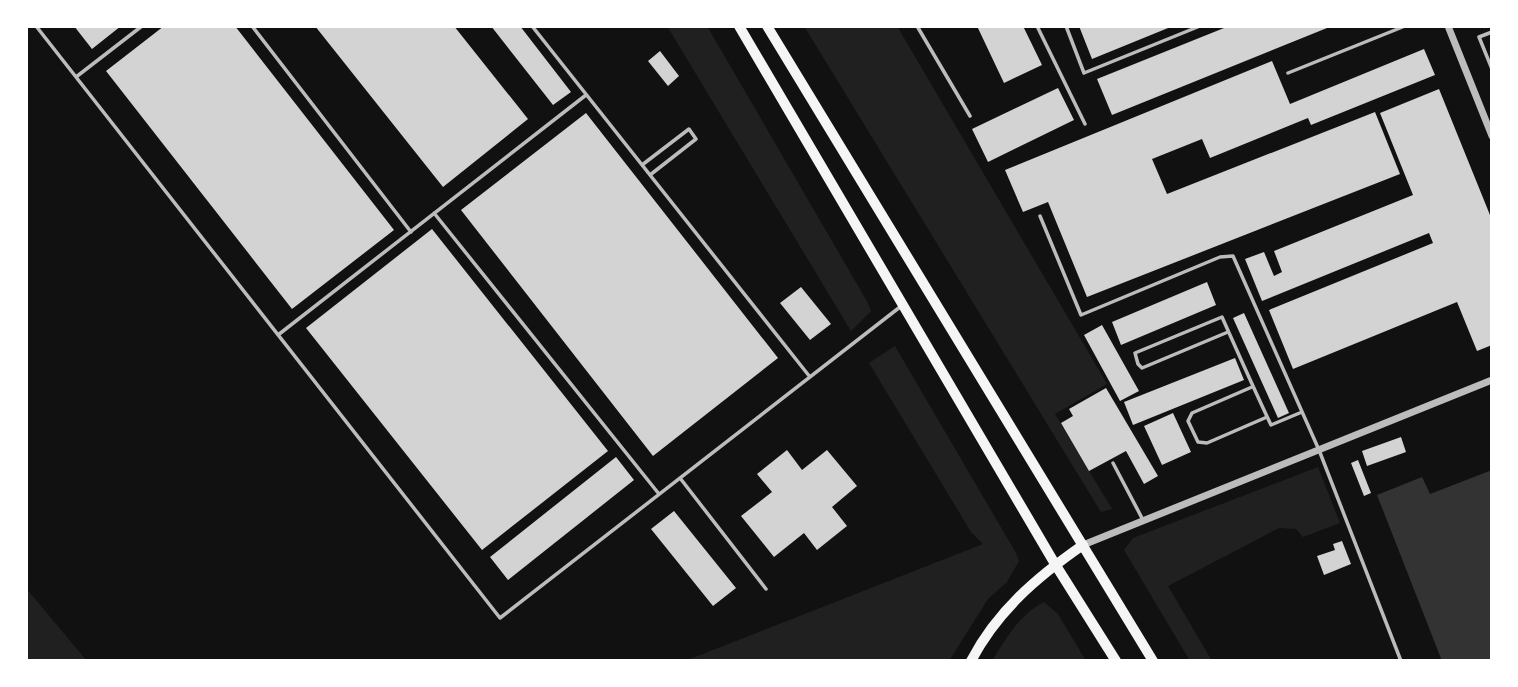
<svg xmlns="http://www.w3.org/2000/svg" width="1518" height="687" viewBox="0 0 1518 687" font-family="'Fira Sans',sans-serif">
	<rect width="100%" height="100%" fill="#111"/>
	<path fill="#202020" d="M667,26H707L868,303L871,311L851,331Z
		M804,26H897L1107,384L1055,414L1112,509L1101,512Z
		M895,346L1016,553L1019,561L1007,582L988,599L949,661H685L983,544L971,532L869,363Z
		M1318,467L1340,523L1303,537L1296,529L1279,528L1168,586L1212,661H1190L1124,550L1133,538Z
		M26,588L87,661H26Z
		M1044,602L1058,614L1086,661H992C1006,638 1020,614 1044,602Z"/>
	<path fill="#333" d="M1492,470V661H1442L1377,495L1422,477L1430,494Z"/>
	<path fill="#d3d3d3" d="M74,26H121L92,49Z
		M164,26H235L394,230L292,309L106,71Z
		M315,26H454L528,119L443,187Z
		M491,26H520L571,92L553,105Z
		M977,26H1023L1042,65L1004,83Z
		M1079,26H1173L1092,59Z
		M1229,26H1332L1112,115L1097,79Z
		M1424,49L1435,75L1311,125L1308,118L1210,158L1202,139L1152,159L1167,194L1375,112L1400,174L1087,297L1048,202L1023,212L1005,170L1272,61L1290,104Z
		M660,51L679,76L668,86L648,61Z
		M1058,88L1074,120L988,162L972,129Z
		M1439,89L1492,220V345L1477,351L1457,302L1293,369L1269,310L1433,243L1429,233L1262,301L1245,259L1264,252L1274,276L1282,272L1274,251L1413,195L1380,113Z
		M586,113L778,358L653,456L461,210Z
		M432,229L608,451L482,550L306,328Z
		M1207,282L1216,305L1121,345L1112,322Z
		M801,287L831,324L810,340L780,303Z
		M1244,313L1289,413L1278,418L1233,318Z
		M1102,325L1139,391L1120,401L1084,335Z
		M1235,358L1244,380L1133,425L1124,402Z
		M1106,388L1158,476L1144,484L1126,451L1089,471L1061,423L1073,416L1069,409Z
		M1173,413L1191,452L1162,465L1144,426Z
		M1401,437L1406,452L1367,466L1362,451Z
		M787,450L802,470L827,450L857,486L832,507L847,526L817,550L804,533L774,557L741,516L772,492L757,474Z
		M616,457L634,480L508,580L490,557Z
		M1358,460L1371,493L1364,496L1351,463Z
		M674,511L736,588L713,606L651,529Z
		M1342,541L1351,564L1324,575L1317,556L1335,550L1333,544Z"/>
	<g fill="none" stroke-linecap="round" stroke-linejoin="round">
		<path stroke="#bcbcbc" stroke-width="3.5" d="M36,26L500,618L900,307
			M252,26L411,232
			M532,26L810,377
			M917,26L970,116
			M1037,26L1085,124
			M1066,26L1084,73L1200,26
			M1492,32L1479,37L1492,69
			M1288,73L1405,26
			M76,77L142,26
			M642,165L689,129L696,139L650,175
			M434,213L659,494
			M1040,216L1081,315L1220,257L1233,256L1319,450L1401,661
			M1228,332L1142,368L1138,364L1135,353L1222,317C1238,353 1254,389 1271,425L1302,412
			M278,335L586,95
			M1252,387L1192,413L1188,421L1198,442L1207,443L1267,417
			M1113,463L1143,520
			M680,478L766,589"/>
		<path stroke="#bcbcbc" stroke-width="7" d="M1448,26L1492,136
			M1083,545L1492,380"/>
		<path stroke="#f5f5f5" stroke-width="10" d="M739,26L1055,564L1116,661
			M767,26L1153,661"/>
		<path stroke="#f5f5f5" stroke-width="10" d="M971,661C997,611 1037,577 1083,545"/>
	</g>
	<rect width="1518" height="687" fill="none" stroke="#ffffff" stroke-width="56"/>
</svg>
